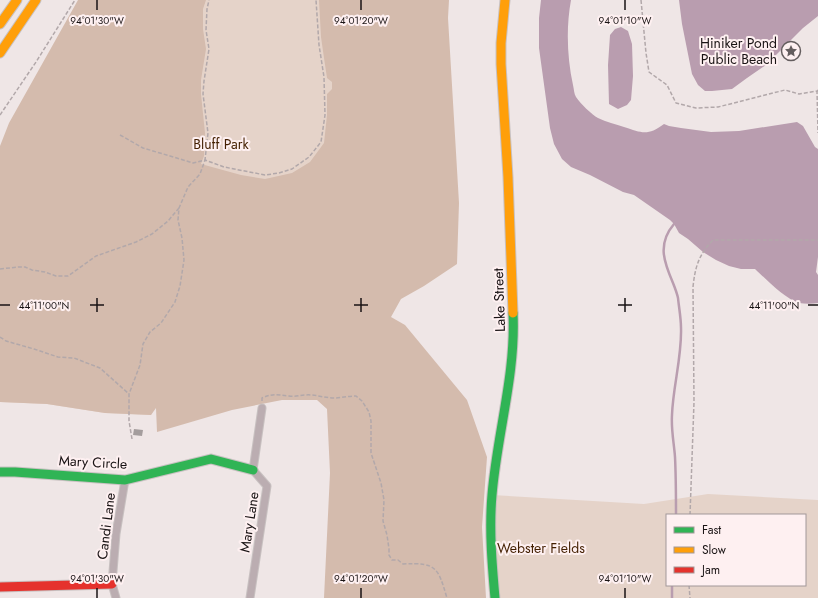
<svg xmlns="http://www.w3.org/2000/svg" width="818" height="598" viewBox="0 0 818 598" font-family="Jost,sans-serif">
	<rect width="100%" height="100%" fill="#efe6e6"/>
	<path fill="#e5d3c9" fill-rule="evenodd" d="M159,0H346L343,174L168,381L151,415L105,413L47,404L0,402Z
		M708,494L818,500V598H495L492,495L644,504ZM667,515H805V585H667Z"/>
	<path fill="#d4bbad" d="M78,0H206L203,9V29L206,49L201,80V94L205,133L204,156L201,164L241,175L265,179L292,173L310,162L324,143L327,115V94L332,89V82L327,78L324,58L321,37L319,0H449L448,18L459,203L457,264L424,286L401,299L391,317L405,325L467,400L487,457L482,527L486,598H324L330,473L327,409L317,400H282L232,410L157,432L156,408L151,415L105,413L47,404L0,402V146L9,123Z"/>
	<path fill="#b99daf" d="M541,0H571C566,27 567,58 573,85C574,89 574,94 576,97C580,103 592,115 598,118C606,122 616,124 624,127C642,133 648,136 664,124L669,126L681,128L711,132L739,131L797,122L803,126L815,147L818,149V257L816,272L818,275V303C812,304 805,304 799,303C785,299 766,279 755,269H741L729,266L716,260L703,252L688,239L679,233L674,224L670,220L634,195L623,192L590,175L571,167L562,159L554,144L550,128L539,48V18Z
		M679,0H818V16L803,28L766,65L747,78L732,89L712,91H705L698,85L692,74L682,24Z
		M621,27L628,31L632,44L633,76L631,100L627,105L618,109L609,104L608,65L610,35L615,29Z"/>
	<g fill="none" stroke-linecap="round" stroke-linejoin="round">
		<path stroke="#b99daf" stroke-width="2.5" d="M674,224C657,244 664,262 673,283C675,288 677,293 678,298C679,308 681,318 681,328C682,357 673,386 672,415C671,430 674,443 675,457C676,477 676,496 676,515
			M672,598V585"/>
	</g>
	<path fill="#a49d9d" d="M134,429L143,430L142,436L133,435Z"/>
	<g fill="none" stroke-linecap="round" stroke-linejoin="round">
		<g stroke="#c8c1c1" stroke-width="9">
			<path id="street" d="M116,598L112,584L116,534L125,480
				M250,598L267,486L253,470L262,408"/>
		</g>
		<g stroke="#c8c1c1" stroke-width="11">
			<path id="fast" d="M0,472H15L125,480L211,459L253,470
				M495,598C492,564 489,529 492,495C497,434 516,374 513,313"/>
		</g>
		<g stroke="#c8c1c1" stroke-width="11">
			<path id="slow" d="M505,0L501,43V64L508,177L513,313
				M0,24L17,0
				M0,53L36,0"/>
		</g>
		<g stroke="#c8c1c1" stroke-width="11">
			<path id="jam" d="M0,587L112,584"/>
		</g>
		<path stroke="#b2a8aa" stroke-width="1.5" stroke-dasharray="4 2" stroke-linecap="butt" d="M641,0L646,53L649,72L667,85L676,103L696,108L718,107L785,90L799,94L817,91L818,90
			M818,91H817L818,133
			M0,115L36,62L75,0
			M120,135L143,148L170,156L193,163L205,160L208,133L203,94L204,81L209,49L206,30L207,9L209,0
			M0,269L18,267H25L32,270L45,272L56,276H68L96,256L136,242L152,234L168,221L179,208
			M0,337L6,341L34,349L58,357L74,358L100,368L129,394
			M262,401V398C273,393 278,395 289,396C295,397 300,395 305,395C315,394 324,398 334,398C341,398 348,396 356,396L362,401L369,412L371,421V453L381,483L384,500L383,521L387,535L389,549V555L392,560H398L403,564C437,562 438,568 447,598
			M132,439L129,421V394L140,365L143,344L150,332L161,323L175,302L180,286L184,260L182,238L178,220L179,208L188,187L200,174L205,160L224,167L265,175L279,173L292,169L309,157L321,142L325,115L324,77L319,45L316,0
			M690,515L694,402L693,287C695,267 699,254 713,240H818
			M689,585L690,598"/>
		<use href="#street" stroke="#bbadb1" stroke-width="7"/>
		<use href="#fast" stroke="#30b455" stroke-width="9"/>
		<use href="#slow" stroke="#ff9f0a" stroke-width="9"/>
		<use href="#jam" stroke="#e5322d" stroke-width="9"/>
	</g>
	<path fill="none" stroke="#191314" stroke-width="1.5" d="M97,0V10M361,0V10M625,0V10M97,298V312M361,298V312M625,298V312M0,305H10M90,305H104M354,305H368M618,305H632M808,305H818M97,588V598M361,588V598M625,588V598"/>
	<defs>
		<g id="sight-ring" transform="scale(1)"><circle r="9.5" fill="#fef0f1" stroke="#645d5e" stroke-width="1.5"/><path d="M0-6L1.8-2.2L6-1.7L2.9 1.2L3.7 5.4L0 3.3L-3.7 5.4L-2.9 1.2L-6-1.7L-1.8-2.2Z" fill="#645d5e"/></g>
	</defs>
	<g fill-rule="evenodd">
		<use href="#sight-ring" x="791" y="51"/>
	</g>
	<g text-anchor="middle" stroke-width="4" stroke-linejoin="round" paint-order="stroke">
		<g font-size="14" fill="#191314" stroke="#fef0f1" text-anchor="end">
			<text x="777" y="48">Hiniker Pond<tspan x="777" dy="16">Public Beach</tspan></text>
		</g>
		<g font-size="14" fill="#431f01" stroke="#fef0f1">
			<text x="221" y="149">Bluff Park</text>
			<text x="541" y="553">Webster Fields</text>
		</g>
		<g font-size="14" fill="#191314" stroke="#fef0f1">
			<text transform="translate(499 300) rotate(-92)" y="5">Lake Street</text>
			<text transform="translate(93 462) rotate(3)" y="5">Mary Circle</text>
			<text transform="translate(249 522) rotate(-81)" y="5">Mary Lane</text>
			<text transform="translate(106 526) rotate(-83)" y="5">Candi Lane</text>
		</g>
	</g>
	<g font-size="10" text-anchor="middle" fill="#191314" stroke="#fef0f1" stroke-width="4" stroke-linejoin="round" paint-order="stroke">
		<text x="97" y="24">94°01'30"W</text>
		<text x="361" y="24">94°01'20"W</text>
		<text x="625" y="24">94°01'10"W</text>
		<text x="44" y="309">44°11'00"N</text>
		<text x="774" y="309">44°11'00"N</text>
		<text x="97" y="582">94°01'30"W</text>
		<text x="361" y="582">94°01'20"W</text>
		<text x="625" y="582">94°01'10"W</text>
	</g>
	<rect x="666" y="514" width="140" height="72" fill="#fef0f1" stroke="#a29899"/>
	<rect x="674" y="527" width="20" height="6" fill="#30b455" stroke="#a29899"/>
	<text x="702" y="534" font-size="12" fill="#191314">Fast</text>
	<rect x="674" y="547" width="20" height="6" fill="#ff9f0a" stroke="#a29899"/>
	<text x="702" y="554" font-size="12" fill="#191314">Slow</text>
	<rect x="674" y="567" width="20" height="6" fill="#e5322d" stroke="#a29899"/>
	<text x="702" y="574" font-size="12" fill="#191314">Jam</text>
</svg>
